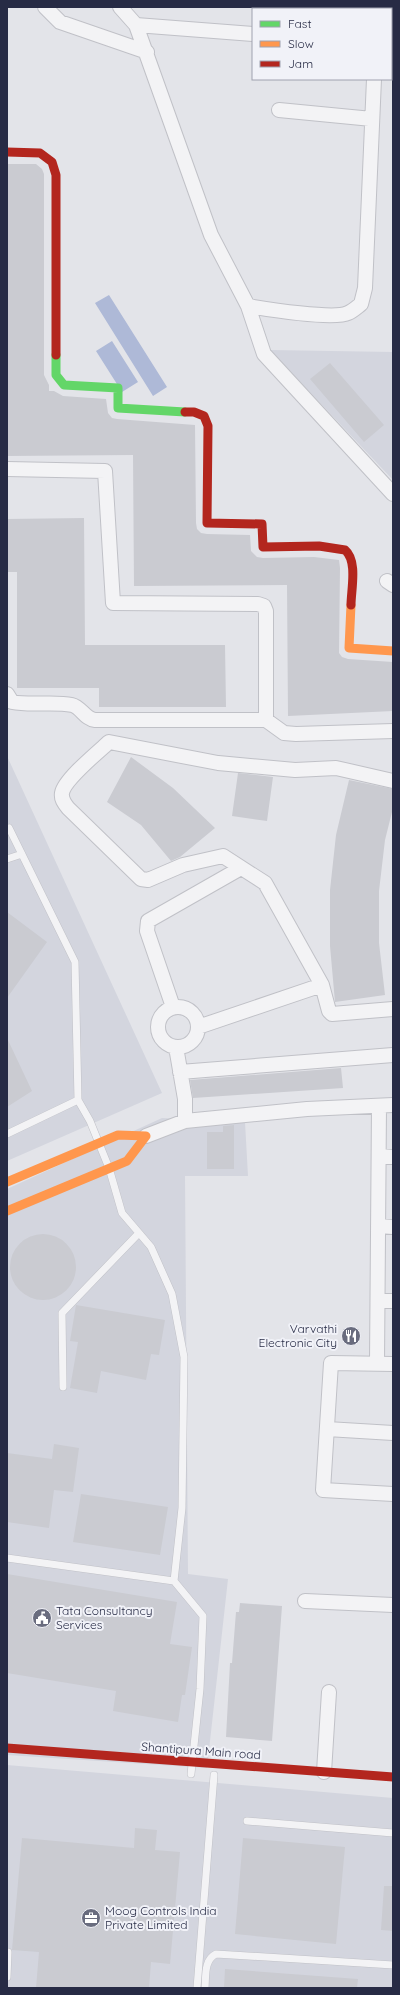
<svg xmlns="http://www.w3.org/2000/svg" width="400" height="1995" viewBox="0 0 400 1995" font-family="Quicksand,sans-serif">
	<rect width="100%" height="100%" fill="#e3e4e9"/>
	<path fill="#d3d5de" d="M270,350L393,352V480Z
		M7,756L162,1093L7,1161Z
		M162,1118L245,1122L248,1176H185L188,1574L228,1579L207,1768L7,1755V1189Z
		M7,1765L393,1798V1988H7Z"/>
	<path fill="#aeb9d7" d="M109,295L167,387L153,396L95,303Z
		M112,341L138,382L122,392L96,351Z"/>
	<path fill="#cacbd1" d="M7,164H36L42,169L44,174V375L49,385V391H54L63,396L106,399L108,413L112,418L117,419L195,425L196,523L197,529L201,533L207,534L250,535L251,551L257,557L263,558L314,557L339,560L340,568L339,653L342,657L348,659L393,662V711L288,716L287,585L134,586L133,455L7,456Z
		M330,363L384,425L364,442L310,379Z
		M84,518L85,645H225L226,707H99V688H17V572H7V519Z
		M131,757L173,788L215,828L180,857L171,861L141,825L107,802Z
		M238,773L273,777L267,821L232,816Z
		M349,780L393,789V808L385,840L379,891V943L385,995L335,1002L330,946V890L336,835Z
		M7,912L47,942L7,998Z
		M7,1038L32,1091L7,1107Z
		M341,1068L343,1088L193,1098L190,1080Z
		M234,1125V1169H207V1132H223V1126Z
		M10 1267a33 33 0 1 1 66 0a33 33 0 1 1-66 0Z
		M76,1305L165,1320L159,1355L151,1354L146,1380L101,1371L97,1393L70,1388L78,1342L70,1341Z
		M54,1444L79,1448L73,1492L54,1490L49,1528L7,1522V1453L52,1459Z
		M81,1494L168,1507L160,1555L73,1542Z
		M7,1574L177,1602L170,1644L192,1647L185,1695H182L178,1722L113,1711L116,1691L7,1673Z
		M240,1603L282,1606L272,1741L226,1737L230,1663H232L236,1612H239Z
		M135,1828L157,1830L155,1850L180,1852L170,1964L151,1962L149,1988H36L39,1952L12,1950L22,1838L134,1848Z
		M243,1838L345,1847L336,1944L235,1934Z
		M384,1886H393V1931L381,1930Z
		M225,1969L358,1979L357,1988H224Z"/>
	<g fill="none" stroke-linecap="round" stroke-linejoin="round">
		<g stroke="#c0c1c7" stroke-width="8">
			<path id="lane" d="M7,829L9,828L75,962L78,1100L7,1134
				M7,859L22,854
				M78,1100L90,1121L109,1168L122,1213L151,1247L172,1294L184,1357L182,1508L174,1581
				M63,1387L62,1313L139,1233
				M7,1558L174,1581L203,1616L200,1689L191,1774
				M247,1821L393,1833
				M7,1977L8,1952
				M197,1988L214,1775
				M205,1988C206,1975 204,1960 216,1954L393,1965"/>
		</g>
		<g stroke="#c0c1c7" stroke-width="16">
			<path id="street" d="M45,7L60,22L147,52
				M120,7L136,25L211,235L248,306L264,354L393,494
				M377,9V7
				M136,25L253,34
				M279,110L372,119
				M248,306C266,309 334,320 348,313C353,311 357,307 361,304L365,288L374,79
				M7,469L105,471L113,603L258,604L264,606L266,611V720
				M387,581L393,585
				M7,694L12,702C32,706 53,701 72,705C81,707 85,719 95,720H266L284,733L296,734L393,731
				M393,781L336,768L295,770L218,763L109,742C98,752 64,780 62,793C61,799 64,803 68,808L141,879L148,880L183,865L223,856L265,883L322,985L329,1011L332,1014L393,1009
				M158 1027a20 20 0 1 1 40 0a20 20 0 1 1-40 0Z
				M173,1007L147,931L148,921L241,868
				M198,1027L322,985
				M176,1047L185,1099V1121
				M180,1072L393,1055
				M146,1136L185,1121L307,1109L393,1105
				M379,1156L393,1157
				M378,1226L393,1227
				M378,1301H393
				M377,1363L379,1106
				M393,1364L331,1363L323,1490L393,1494
				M327,1429L393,1433
				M305,1601L393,1605
				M324,1772L329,1692"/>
		</g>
		<use href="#lane" stroke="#f3f3f5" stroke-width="7"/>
		<use href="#street" stroke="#f3f3f5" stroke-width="14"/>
		<path stroke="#63d668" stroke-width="9" d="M56,355V375L64,385L118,388V408L185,412"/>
		<path stroke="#ff974d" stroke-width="9" d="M351,605L349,648L393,651
			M7,1182L118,1135L146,1136
			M7,1211L127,1161L146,1136"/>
		<path stroke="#b3261e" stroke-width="9" d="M7,152L40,153L52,162L56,175V355
			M185,412H194L204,416L208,426L207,523L262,524L263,547L319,546L345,550C358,561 351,590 351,605
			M7,1748L393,1777"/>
	</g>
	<defs>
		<g id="restaurant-disc" transform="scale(1)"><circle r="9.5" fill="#696c7e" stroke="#f1f2f8"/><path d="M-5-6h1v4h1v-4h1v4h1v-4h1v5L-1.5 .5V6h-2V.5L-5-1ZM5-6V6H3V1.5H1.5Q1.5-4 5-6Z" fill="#fff"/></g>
		<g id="civic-disc" transform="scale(1)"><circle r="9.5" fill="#696c7e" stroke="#f1f2f8"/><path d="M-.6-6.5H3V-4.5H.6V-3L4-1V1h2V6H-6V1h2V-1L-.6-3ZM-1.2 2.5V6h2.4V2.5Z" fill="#fff"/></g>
		<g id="office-disc" transform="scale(1)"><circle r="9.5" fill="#696c7e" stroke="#f1f2f8"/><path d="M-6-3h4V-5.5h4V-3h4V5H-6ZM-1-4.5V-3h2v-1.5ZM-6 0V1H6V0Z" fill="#fff"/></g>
	</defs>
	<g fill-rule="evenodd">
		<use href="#restaurant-disc" x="351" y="1336"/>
		<use href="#civic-disc" x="42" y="1618"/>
		<use href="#office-disc" x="91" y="1918"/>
	</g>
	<g text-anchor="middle" stroke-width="4" stroke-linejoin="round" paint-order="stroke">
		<g font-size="12" fill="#272b45" stroke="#f1f2f8" text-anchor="start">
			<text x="337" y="1333" text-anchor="end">Varvathi<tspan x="337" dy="14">Electronic City</tspan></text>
			<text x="56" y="1615">Tata Consultancy<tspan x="56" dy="14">Services</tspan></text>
			<text x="105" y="1915">Moog Controls India<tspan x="105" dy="14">Private Limited</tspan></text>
		</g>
		<g font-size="12" fill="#272b45" stroke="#f1f2f8">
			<text transform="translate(201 1751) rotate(4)" y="4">Shantipura Main road</text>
		</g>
	</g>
	<rect width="400" height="1995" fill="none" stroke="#272b45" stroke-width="16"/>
	<rect x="252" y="8" width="140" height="72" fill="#f1f2f8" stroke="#a0a2b0"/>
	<rect x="260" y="21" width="20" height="6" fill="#63d668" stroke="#a0a2b0"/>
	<text x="288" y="28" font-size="12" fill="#272b45">Fast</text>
	<rect x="260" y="41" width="20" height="6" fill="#ff974d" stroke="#a0a2b0"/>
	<text x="288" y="48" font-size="12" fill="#272b45">Slow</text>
	<rect x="260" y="61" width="20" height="6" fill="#b3261e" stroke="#a0a2b0"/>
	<text x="288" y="68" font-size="12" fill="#272b45">Jam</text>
</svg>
